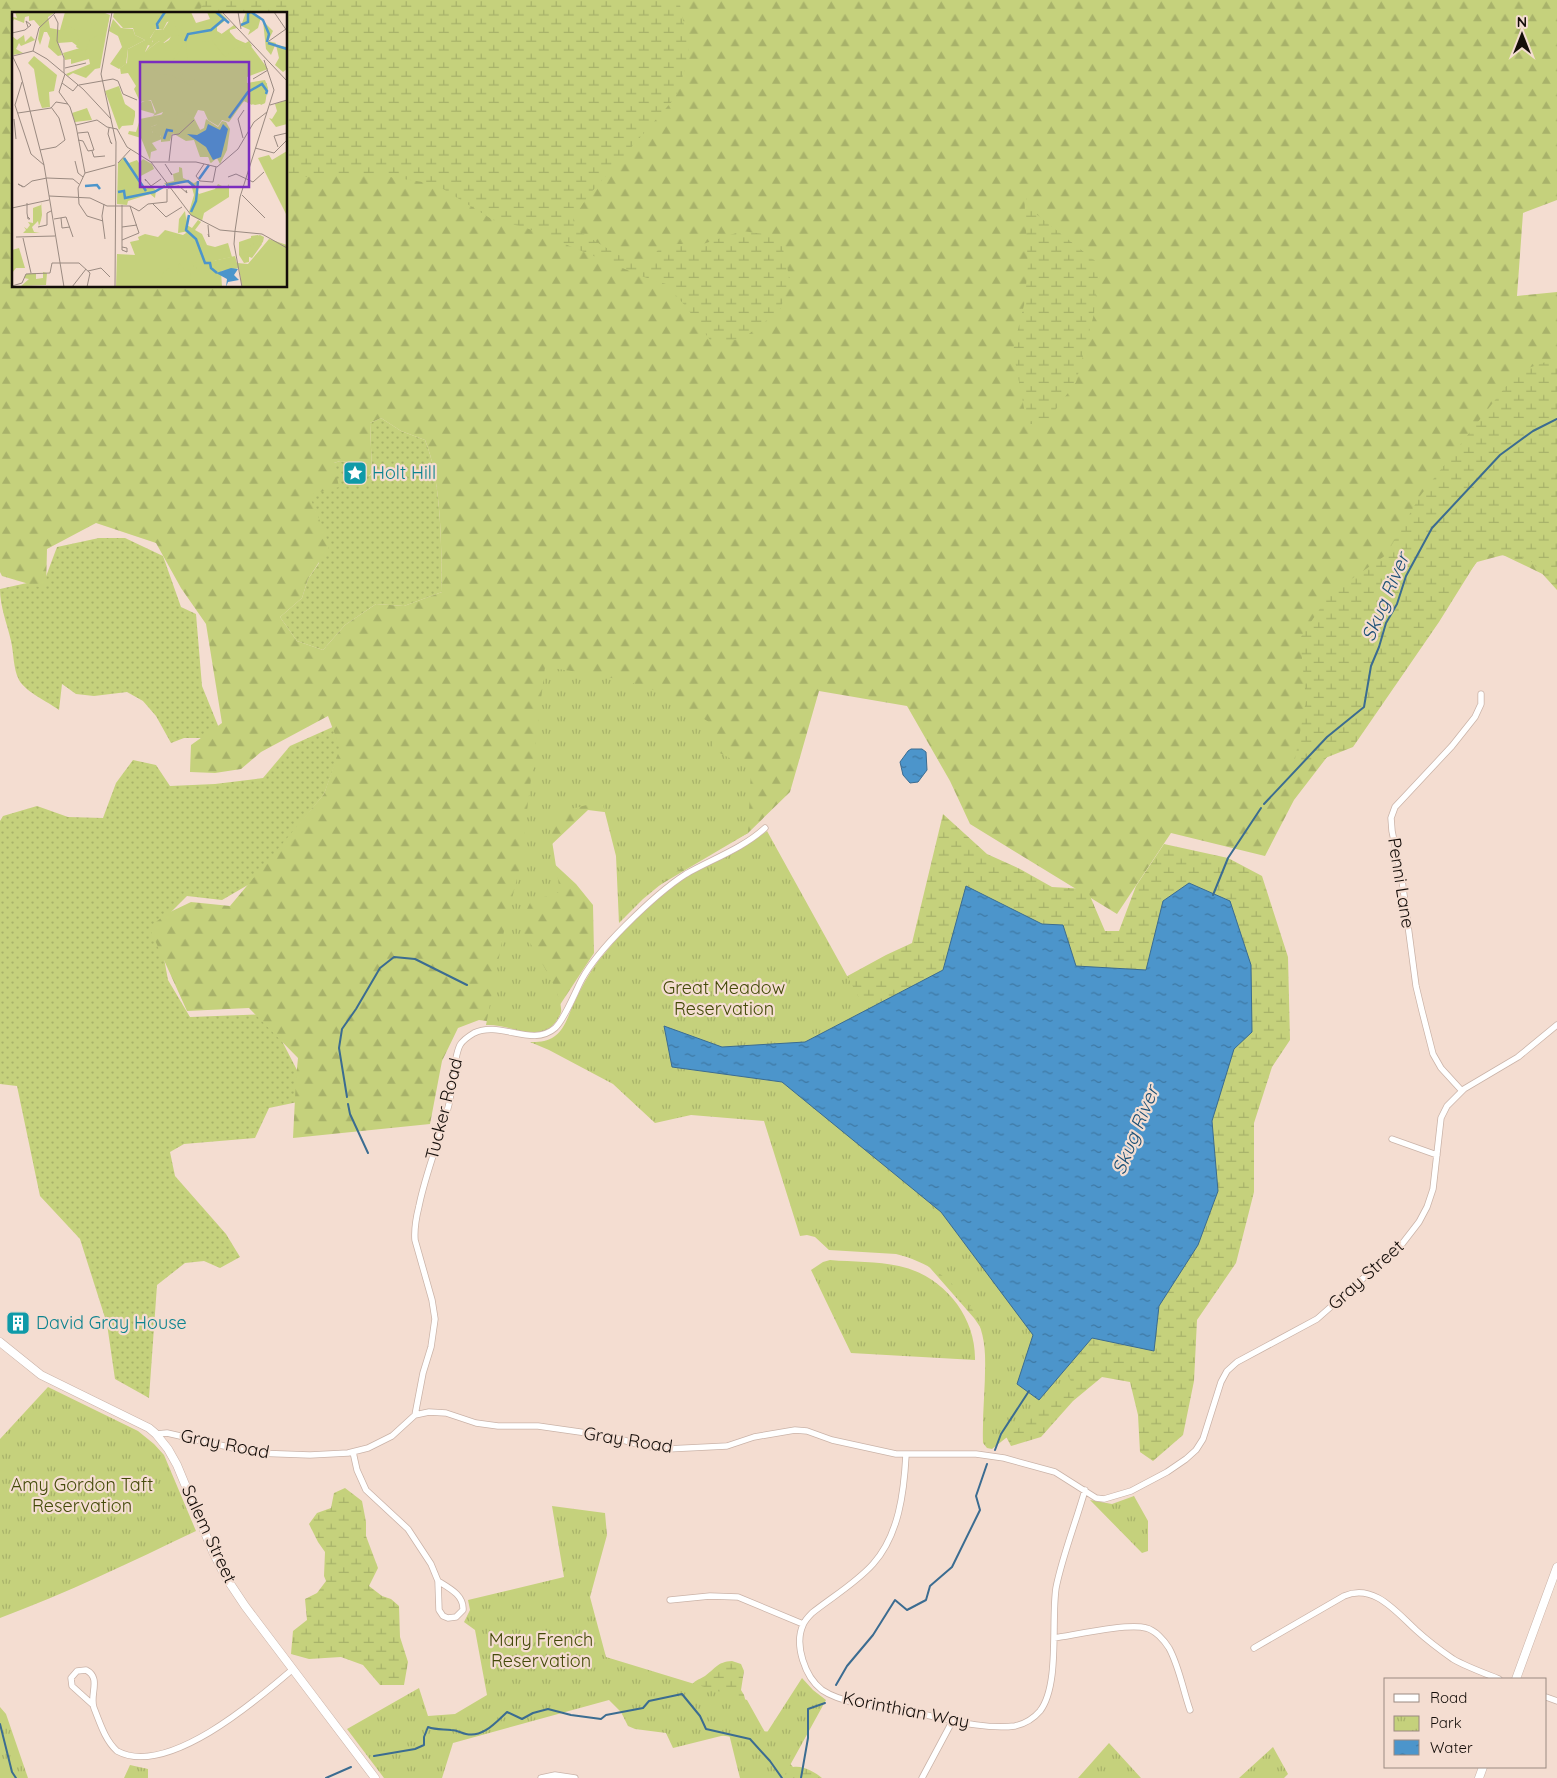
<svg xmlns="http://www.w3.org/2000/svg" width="1557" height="1778" viewBox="0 0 1557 1778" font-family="Quicksand,sans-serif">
	<defs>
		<pattern id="grass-dots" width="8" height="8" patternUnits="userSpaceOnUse" patternTransform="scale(1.25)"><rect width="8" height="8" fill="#c5d17c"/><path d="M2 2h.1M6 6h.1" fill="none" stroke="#a8b26a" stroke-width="1.8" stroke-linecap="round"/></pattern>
		<pattern id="forest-firs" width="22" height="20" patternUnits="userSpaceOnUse" patternTransform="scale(1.25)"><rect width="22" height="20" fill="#c5d17c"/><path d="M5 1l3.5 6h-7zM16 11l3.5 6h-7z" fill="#a8b26a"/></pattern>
		<pattern id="wetland-marsh" width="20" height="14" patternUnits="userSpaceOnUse" patternTransform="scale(1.25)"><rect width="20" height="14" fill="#c5d17c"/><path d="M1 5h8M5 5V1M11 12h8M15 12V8" fill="none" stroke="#a8b26a"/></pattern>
		<pattern id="park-tufts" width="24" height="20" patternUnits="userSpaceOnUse" patternTransform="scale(1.25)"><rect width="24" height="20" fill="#c5d17c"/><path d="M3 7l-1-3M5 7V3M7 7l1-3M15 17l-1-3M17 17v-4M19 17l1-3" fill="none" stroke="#a8b26a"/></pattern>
		<pattern id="water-ripples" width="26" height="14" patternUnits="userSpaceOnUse" patternTransform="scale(1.25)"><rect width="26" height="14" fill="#4c95cb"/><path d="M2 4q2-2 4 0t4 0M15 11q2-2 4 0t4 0" fill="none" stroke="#3e78a3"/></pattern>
	</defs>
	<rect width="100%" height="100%" fill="#f4ddd1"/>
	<path fill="url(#grass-dots)" d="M381,418L401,431L425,440C442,481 441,547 442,592L404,606L376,604L345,625L323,650L297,641L280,617L302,598L308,579L319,563L316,513L308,495L334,463L340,461L361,464L363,472L370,476L372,472L370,423Z
		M99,538H125L163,556L181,607L196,614L202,686L219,728L213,738H184L171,743L156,716L143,701L127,692L94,696L76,694L62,684L59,710C47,701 27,693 19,680C13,668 14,654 11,641C7,623 0,607 0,589L45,579L57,547Z
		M335,726L344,740L324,794L253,882L222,900L187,896L158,925L168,980L190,1017L268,1014L312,1099L269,1108L255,1138L184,1144L170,1152L175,1176L226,1234L240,1257L220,1268L204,1261L185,1263L157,1285L149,1398L115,1379L107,1324L80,1239L40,1196L17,1086L0,1084V821L3,816L37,806L68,817L103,818L116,783L133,760L156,765L170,786L215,784L263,778L290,746Z"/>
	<path fill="url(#forest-firs)" fill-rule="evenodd" d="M0,0H1557V200L1523,213L1517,296L1557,292V581L1503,555L1477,562L1294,800L1265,856L1171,833L1117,914L970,824L950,781L907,706L819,691L790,792L748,833L631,902L612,813L588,810L550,846L549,859L576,884L593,905L594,953L552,1017L531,1027L479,1020L458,1028L442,1061L430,1124L293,1138L296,1079L298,1058L249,1008L187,1011L149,927L168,913L191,902L230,906L324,794L340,748L328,716L261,752L241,769L215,773L190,772L191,745L222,723L206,624L181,588L156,543L96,523L47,549L46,589L2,576L0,572ZM14,14H286V286H14ZM381,418L401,431L425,440C442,481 441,547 442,592L404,606L376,604L345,625L323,650L297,641L280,617L302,598L308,579L329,547L325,533L309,495L339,487L334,463L340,461L361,464L363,472L369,476L372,472L370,423Z"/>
	<path fill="url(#wetland-marsh)" d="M206,0H679L690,55L675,98L588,196L573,219L575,229L615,253L646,267L662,244H703L742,231L780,236L790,280L780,310L741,340H710L687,308L666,284L644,277L524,227L493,220L435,184L371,174L301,177L286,175V14H197Z
		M1024,193L1031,210L1099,264L1094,314L1076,382L1045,424H1027L1013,350L1024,305L1028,266Z
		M1557,358V590L1528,558L1482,553L1439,622L1353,747L1300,768L1295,759L1306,700L1300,638L1330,594L1386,555L1420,496L1517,372Z
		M943,814L987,854L1020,869L1052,887L1087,889L1105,931H1119L1136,886L1164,844L1228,858L1262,876L1288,957L1290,1040L1272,1067L1254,1123V1192L1236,1263L1197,1320L1194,1381L1183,1435L1153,1461L1140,1452L1138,1415L1130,1382L1102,1377L1073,1401L1041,1437L1011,1446L998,1421V1353L974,1318L910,1245L842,979L886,955L912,943Z
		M345,1488L362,1501L366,1522V1536L378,1568L369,1586L382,1596L391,1599L399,1606L400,1637L408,1662L404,1685H380L363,1665L341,1657L309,1659L291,1654L293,1631L307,1620L305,1599L317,1593L326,1581L324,1576L325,1552L318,1542L309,1524L317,1513L331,1508L334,1493Z
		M732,1661L741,1664L744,1671L741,1690L744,1695L748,1710L759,1731L776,1732L783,1755L793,1767C803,1765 815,1772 822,1778H749L732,1737L712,1734L689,1688C696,1679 697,1681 705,1676C716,1668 717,1662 732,1661Z"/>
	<path fill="url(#park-tufts)" d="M545,667C588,674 635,678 673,699C687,707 699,717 713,724L712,749L751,769L748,833L677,871L643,899L619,923L616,856L602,801L548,815L560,892L531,901L519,925C529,942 564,994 561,1012C560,1016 556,1022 553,1025C550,1029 545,1032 540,1033C525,1035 505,1024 486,1025L505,926L520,867Z
		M767,831L1073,1385L992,1449L987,1448L983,1443C982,1413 986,1384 985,1355C984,1304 943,1265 896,1254L829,1250L815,1237L807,1235L800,1236L764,1121L691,1115L655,1123L613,1084L549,1050L530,1042C538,1042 545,1042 552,1038C565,1031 568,1015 574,1003C581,988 589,973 599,960C623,932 651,896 684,878C711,862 742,851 767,831Z
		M830,1260C853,1262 877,1261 899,1266C942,1275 976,1315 975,1360L851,1353L811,1270L823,1262Z
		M48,1387L138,1431L154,1444L164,1455L196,1531C131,1562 67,1593 0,1618V1439Z
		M1134,1496L1148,1521V1551L1142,1553L1090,1500L1112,1504Z
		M552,1506L605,1513L607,1535L590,1597L606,1657L747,1700L766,1734L802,1678L813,1690L826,1700L783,1778H740L729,1734L673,1748L666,1733L635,1729L628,1726L621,1712L609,1700L453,1743L442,1778H384L347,1729L419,1688L428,1716L455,1714L487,1695L475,1630L464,1622L470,1610L468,1600L564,1577Z
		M0,1707L6,1714L28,1778H0Z
		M1109,1743L1141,1778H1078Z
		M1273,1747L1288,1774L1284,1778H1239Z
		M130,1765L148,1769V1778H124Z"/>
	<path fill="url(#water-ripples)" stroke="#3b6c91" d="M911,749H922L926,752L927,770L918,782L910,783L903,775L900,762L908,751Z
		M1189,883L1230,901L1251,965L1252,1032L1234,1049L1212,1121L1218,1191L1198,1245L1159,1306L1154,1351L1092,1338L1039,1400L1017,1384L1033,1335L941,1212L782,1082L672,1067L664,1026L722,1047L805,1042L943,970L966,886L1042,924L1063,925L1076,966L1146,970L1163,901Z"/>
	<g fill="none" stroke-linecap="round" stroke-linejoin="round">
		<path stroke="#3b6c91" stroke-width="2" d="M1264,804L1327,737L1364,707L1371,666L1379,647L1386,623L1397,604L1406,576L1432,528L1500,455L1533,431L1557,419
			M1213,895L1228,858L1261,808
			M347,1097L339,1048L342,1029L356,1009L380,968L394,957L415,959L467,985
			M348,1104L350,1114L368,1153
			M995,1450L1001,1434L1029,1391
			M836,1685L847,1666L873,1635L895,1600L907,1610L926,1600L930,1586L952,1567L980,1510L976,1496L987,1464
			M0,1724L12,1772L16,1778
			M374,1756L415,1749L424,1745V1737L428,1727C436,1730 443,1729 451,1730C457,1730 461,1733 466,1734C483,1738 496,1722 507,1712L522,1719L533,1713L548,1709L571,1715L601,1719L606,1715L643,1708L649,1701L682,1694L700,1716L706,1729L750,1739L770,1761L782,1778
			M326,1778L351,1767
			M801,1778L808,1738V1709L825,1703"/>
		<g stroke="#cab3a8" stroke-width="7">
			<path id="minor" d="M1462,1091L1441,1068L1433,1054L1422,1011L1416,986L1402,880L1392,831L1391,818L1395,807L1452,746L1475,717L1481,704V694
				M1392,1139L1437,1155
				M415,1415L423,1373L431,1347L435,1319L432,1300L415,1240C414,1228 416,1218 419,1206C426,1171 440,1139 449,1104C453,1087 453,1059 460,1045C463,1040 469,1036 474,1033C500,1020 532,1048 555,1028C565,1019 575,992 582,979C593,959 610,941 625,926C644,907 664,888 686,874C712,859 742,849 765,828
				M156,1434L167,1433L255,1453L310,1455L348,1453L368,1448L392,1436L415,1415L429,1412L446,1413L476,1423L498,1426H538L608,1436L645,1446L667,1449L727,1446L754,1437L795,1430L807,1431L832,1440L896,1454H976L1004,1458L1055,1472L1096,1498L1104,1499L1131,1491L1167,1472L1186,1459L1196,1450L1203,1439L1221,1382L1227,1371L1237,1362L1317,1319L1402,1244L1419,1222L1427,1207L1433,1189L1441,1118L1447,1106L1464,1089L1518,1057L1557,1025
				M353,1452L357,1470L366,1490L408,1529L431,1564L438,1581L439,1610L443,1616L448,1618L456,1617L463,1610C464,1595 449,1588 438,1581
				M906,1455C904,1492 899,1535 873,1564C856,1583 832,1597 812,1613C809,1616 805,1620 803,1625C794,1645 805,1677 822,1690C844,1705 891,1709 917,1713C947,1719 985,1730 1015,1726C1024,1724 1034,1718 1040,1711C1060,1685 1051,1621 1056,1588C1062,1557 1076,1522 1085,1490
				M670,1600L710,1596L738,1597L803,1624
				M1054,1638C1075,1635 1127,1623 1146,1628C1155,1630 1164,1640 1169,1648C1179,1666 1183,1690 1190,1710
				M1254,1648L1344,1596C1374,1583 1396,1612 1416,1630C1427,1640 1440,1650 1453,1659C1467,1667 1484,1673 1499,1679
				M1546,1697L1557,1701
				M92,1704L72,1686L71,1678L77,1671L86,1670C102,1678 89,1695 94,1708C100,1723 105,1740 117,1751C167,1778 257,1700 293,1669
				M541,1778L555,1775L575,1778
				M922,1778L953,1720"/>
		</g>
		<g stroke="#cab3a8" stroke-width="9">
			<path id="tertiary" d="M0,1342L41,1375L149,1428L156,1434L168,1449L177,1465L213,1552L225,1576L245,1606L375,1778
				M1516,1679L1557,1567
				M1479,1778L1483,1767"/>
		</g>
		<use href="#minor" stroke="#fff" stroke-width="5.5"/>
		<use href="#tertiary" stroke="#fff" stroke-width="8"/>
	</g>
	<defs>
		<g id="sight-square" transform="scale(1.25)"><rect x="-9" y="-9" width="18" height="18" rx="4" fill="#0f9aa8" stroke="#f4ddd1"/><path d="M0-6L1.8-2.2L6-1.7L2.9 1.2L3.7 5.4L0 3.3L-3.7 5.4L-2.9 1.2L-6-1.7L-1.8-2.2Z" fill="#fff"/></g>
		<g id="building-square" transform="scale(1.25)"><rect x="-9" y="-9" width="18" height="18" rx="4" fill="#0f9aa8" stroke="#f4ddd1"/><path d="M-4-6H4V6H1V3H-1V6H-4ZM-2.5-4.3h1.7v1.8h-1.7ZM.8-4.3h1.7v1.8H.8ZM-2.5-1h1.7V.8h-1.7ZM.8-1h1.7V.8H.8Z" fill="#fff"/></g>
	</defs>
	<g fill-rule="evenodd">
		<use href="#sight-square" x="355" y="473"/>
		<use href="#building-square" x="18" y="1323"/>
	</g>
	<g text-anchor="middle" stroke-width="4.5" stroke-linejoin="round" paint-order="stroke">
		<g font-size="18" fill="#0d838f" stroke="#f4ddd1" text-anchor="start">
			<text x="372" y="479">Holt Hill</text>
			<text x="36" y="1329">David Gray House</text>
		</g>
		<g font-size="18" fill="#140d09" stroke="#f4ddd1">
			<text transform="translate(1401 883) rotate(81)" y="6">Penni Lane</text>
			<text transform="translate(444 1109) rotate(-76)" y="6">Tucker Road</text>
			<text transform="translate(1366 1275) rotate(-42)" y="6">Gray Street</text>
			<text transform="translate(628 1440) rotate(9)" y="6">Gray Road</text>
			<text transform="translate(225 1444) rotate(11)" y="6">Gray Road</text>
			<text transform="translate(209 1534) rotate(65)" y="6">Salem Street</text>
			<text transform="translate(906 1710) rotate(11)" y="6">Korinthian Way</text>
		</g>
		<g font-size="18" fill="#444a09" stroke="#f4ddd1">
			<text x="724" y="994">Great Meadow<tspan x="724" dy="21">Reservation</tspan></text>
			<text x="82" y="1491">Amy Gordon Taft<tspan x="82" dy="21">Reservation</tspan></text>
			<text x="541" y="1646">Mary French<tspan x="541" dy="21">Reservation</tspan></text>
		</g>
		<g font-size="19" font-style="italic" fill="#1b5076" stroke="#f4ddd1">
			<text transform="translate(1385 597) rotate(-67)" y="7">Skug River</text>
			<text transform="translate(1135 1130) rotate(-68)" y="7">Skug River</text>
		</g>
	</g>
	<g transform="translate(12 12)">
		<rect width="275" height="275" fill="#f4ddd1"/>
		<path d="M12,23L13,30L19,24L23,28L9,34L7,31L4,37L11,41L1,43L0,24L5,28ZM135,88L139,89L143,102L129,98L128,91ZM152,102L146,112L139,115L141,121H147L150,127L140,131L145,138L139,140L138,148L129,126L116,122L117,119L124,120L128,107Z" fill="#c5d17c"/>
		<path d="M3,0H44L36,5L38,16L48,18L53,0H92L97,7L88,56L83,57L74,66L61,61L56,64L54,62L78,52L77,47L59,52V47L53,48L51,41L68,36L60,30L46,31L50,43L46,44L36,35L38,26L35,20H32L28,33L26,27L28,15L22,8L17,9V4L13,5L12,11L2,7L0,11L1,5L5,6ZM102,0H179L184,11L198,7L195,0H208L215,7L205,15V19L210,22L216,18L224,27L238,33L256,57L235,65V71L253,68L256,76L253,91L243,93L232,89L217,110L210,108L206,114L196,108L192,99L186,98L181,108L167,109L170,117L167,121L160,122L158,129L149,130V124L141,121L138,115L144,113L151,100L141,104L144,100L139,88L128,90L122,77L124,74L116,61L109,62L108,56L115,51L116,37L133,28L123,23L121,16H111L101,5ZM160,9L163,17L157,28L152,31L147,29L133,40L136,33L139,34L141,27L138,26L144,17L151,18L155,10ZM275,88V112L264,115L257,106L260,107L265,99L263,92ZM275,139V204L246,146L257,143L260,148ZM153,218L171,223L177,219L196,250L223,244L225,251L236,252L257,227L275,233V275H230L227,256L209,259L210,275H104L105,242L123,243L118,230L127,228L126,225L133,222L146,225Z" fill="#c5d17c" fill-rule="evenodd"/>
		<path d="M64,0L82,14L89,4L93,6V1L98,3L94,20L78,27L73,40L64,35L67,28L64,18L58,14L50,19L49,16L54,1ZM234,0L249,5L246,16L236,23L238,18L229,14ZM101,7L109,16L121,17L123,23L133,28L116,37L114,52L107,57L98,52L110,35L106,24L97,19ZM157,9H162L165,18L171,12L167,24L161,23L150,32L147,29L133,40L141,29L138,27L143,18H151ZM251,9L261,19L256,29L264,31L259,43L254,37ZM174,29L176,54L168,65L173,68L183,66L180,74L159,63L147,62L137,53L144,48H161ZM264,33L275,35V57L271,60L263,53L267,46ZM255,71L253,91L249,93L244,87L240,93L232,89L219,104V95L234,76ZM107,74L113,92L123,99V104L121,113L110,114L107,118L93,79ZM194,107L206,115L210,109L214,110L218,117L215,138L208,152L205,146L199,151L184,120L192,116ZM175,203L176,219L205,251L204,254L198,256L196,252L186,257L180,253L188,248L181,224L173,220ZM248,223L252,225L251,230L237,242V250L232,251L227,243V230ZM167,251L173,258L179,257L178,269L174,275H156L158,271L153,273L149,263L157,256L161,262H165Z" fill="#c5d17c"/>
		<path d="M222,13L225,16L218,18L217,23L232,32L237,29L240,34L235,38L232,34L222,37L213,45L201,30L190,29H200ZM75,96L80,108L63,110L60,101ZM166,97L181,104L203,147L198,151L197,145H188L182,128L174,129L162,122ZM112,145L117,151L125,148L127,151L131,147L140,152L142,157L125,166L130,175L138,174L144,178L143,186L138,182L116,189L115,193L105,192L106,151ZM167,155L170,156L171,166L182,171L186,169L183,175L187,182L203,177L206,172L214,176L217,172V185L192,201L190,209L180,204L177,200L182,183L179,172L171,169L156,176L152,171L162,169L161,162L167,160ZM29,189L30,203L29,208L27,214L26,209L20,215L22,220L28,221H11L14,218L12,215L15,217L18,213L16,210L21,211V196L29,193ZM173,199L175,213L180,216L186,208L189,210L183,218L190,222L195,233L203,235L216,231L220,245L192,251L177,219L166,221L167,207ZM246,223L250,232L240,246L235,244L237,235L243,231H239V224ZM7,236L13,256H4L0,261V238ZM31,260L35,261L34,273L9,274L17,267L12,266L14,262L24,261V267L31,266Z" fill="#c5d17c"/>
		<path d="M22,44L45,63L42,79L37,80L38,95L30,96L27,88L22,57L16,51Z" fill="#c5d17c"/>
		<path d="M196,112L208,118L211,112L216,117L209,145L201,148L194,135L175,122L185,123L194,118ZM219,256L226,257L222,263L227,268L216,270L214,275L215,267L204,261Z" fill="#4c95cb"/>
		<path fill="none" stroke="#4c95cb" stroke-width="2.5" d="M204,0L217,11M239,0L251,8L257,22L255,30M229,13L236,10V1L239,0M146,17L145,12L153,0M173,29L176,22L199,18L212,7M256,31L275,37M217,106L236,80L250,72L255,79L254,82M152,127L155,118L161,119M112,146L134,179M187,167L197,153M154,173L176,169L183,175M73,174L85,173L88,177M106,180L112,179L113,186L142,180L153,174M179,200L184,189L186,169M177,203L174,218L184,227L193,251H198L199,256L205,261"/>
		<path fill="none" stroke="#9a8a81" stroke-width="1" d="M100,0L89,62L104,130L103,275M210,0L275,69M226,0L229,17M262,0L275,19M42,3L46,11L45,29L52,46V61M0,21L13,18L19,13L14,9L16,15M257,29L274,17M21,39L27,16L44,0M0,43L8,60L32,153L52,275M1,44L21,39L35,47L71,77L99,107M53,56L74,51M53,62L47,80L58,95L64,114L73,161L66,176L67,192L75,204L91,209M241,67L256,58M10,70L3,93L19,142L32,153M50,71L61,79L66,73M67,73L101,67L106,69L111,82L125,88M258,93L275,88M6,101L39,96L44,90L56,92M2,107L4,127M64,113L85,108L95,115L105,117L115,135L139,150H184L205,155L226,137L242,110L255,100M97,116L96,122L99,131L100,132L98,129M231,126L226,107L232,98M66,128L71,129L76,139L82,138L76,120L66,121M266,135L262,124L275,121M243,136L262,141L275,128M28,138L44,135L53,128L47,106L39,95M80,139L82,145L93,144M63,149L66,161L71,165M157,149L160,123L167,122L182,108M139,150L179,203L208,218L250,222L275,236M106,151L119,137M153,152L160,163L159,161M192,152L184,164L188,169L201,170L204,155M73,161L103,153M216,165L224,162L241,170L252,160M134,169L133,167L139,174L149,167M11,175L6,172L12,175L20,169L35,166L61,167L67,172M156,176L167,174L175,181L174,178M230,183L253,206M37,184L78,186L95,194H118L127,199L136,192L155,190V177M15,191V201L16,207H18L16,205M140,191L154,205L170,195M92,192L90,204L93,227M110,193V238L115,240V236L110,235M0,196L37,188M49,206L50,216L58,215M42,207L54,205L61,225M196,213L197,225L196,222M26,215L35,213V201L39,199M110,215L125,213M4,225L43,224M11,226L19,261M110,228L127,221L118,194M76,259L89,256L98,265M0,274L10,271L14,262L38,261L40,251H67L78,261L75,275M60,275L74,257M230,275L222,232L223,219L228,185L262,78L252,48"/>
		<path fill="#7b2cbf" fill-opacity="0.15" stroke="#7b2cbf" stroke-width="2.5" d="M128,50H237V175H128Z"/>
		<rect width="275" height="275" fill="none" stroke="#140d09" stroke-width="2.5"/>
	</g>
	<rect x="1384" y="1678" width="162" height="90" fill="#f4ddd1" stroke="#9a8a81"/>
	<rect x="1394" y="1694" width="25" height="8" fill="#ffffff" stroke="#9a8a81"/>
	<text x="1430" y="1703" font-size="15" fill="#140d09">Road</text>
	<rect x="1394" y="1716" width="25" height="15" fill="url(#park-tufts)" stroke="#9a8a81"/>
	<text x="1430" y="1728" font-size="15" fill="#140d09">Park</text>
	<rect x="1394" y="1740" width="25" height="15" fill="url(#water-ripples)" stroke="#9a8a81"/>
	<text x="1430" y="1753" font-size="15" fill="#140d09">Water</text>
	<g transform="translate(1522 35)" stroke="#f4ddd1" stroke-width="4" paint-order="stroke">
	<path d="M0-4L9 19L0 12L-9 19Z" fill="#140d09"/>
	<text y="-8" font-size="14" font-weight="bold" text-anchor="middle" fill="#140d09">N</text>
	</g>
</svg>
